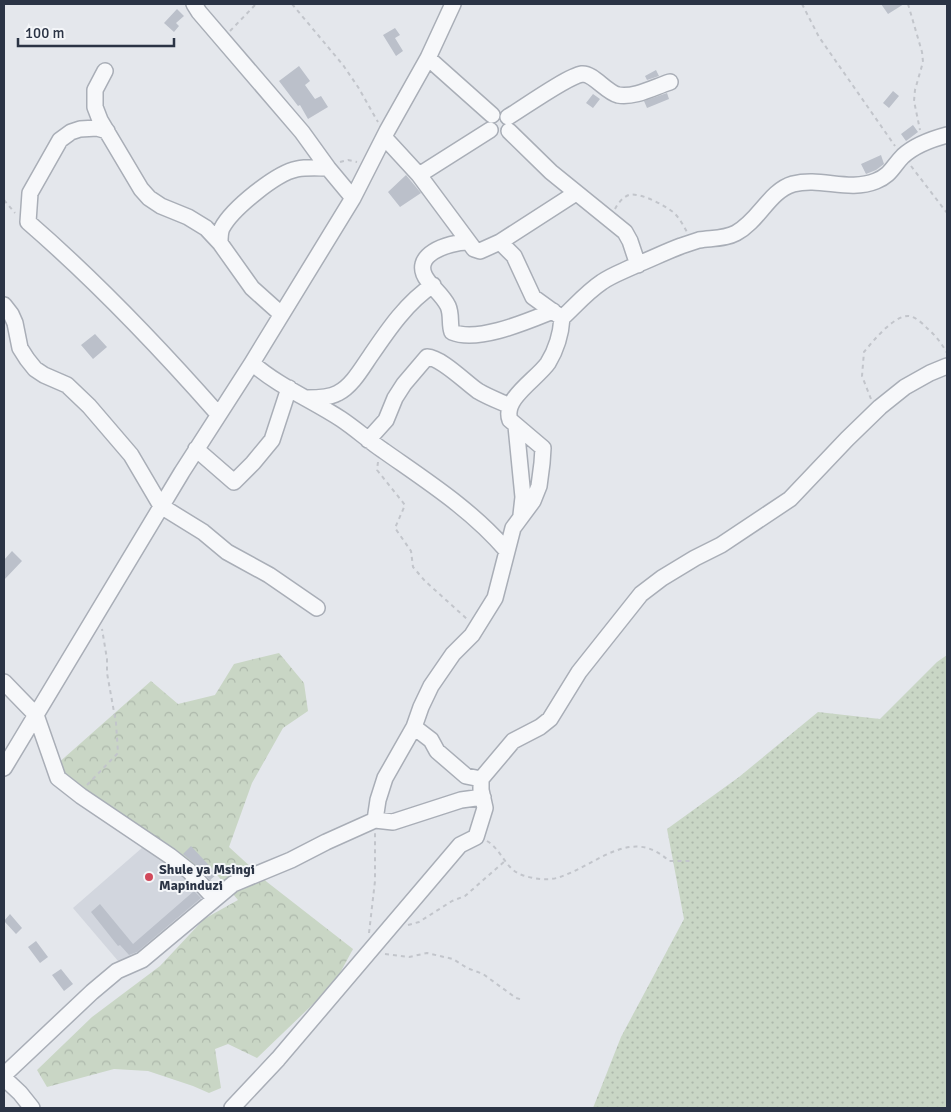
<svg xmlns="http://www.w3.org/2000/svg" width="951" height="1112" viewBox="0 0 951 1112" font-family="Signika,sans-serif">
	<defs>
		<pattern id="grass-dots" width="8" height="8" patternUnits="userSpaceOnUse" patternTransform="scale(1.25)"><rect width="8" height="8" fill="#c9d6c5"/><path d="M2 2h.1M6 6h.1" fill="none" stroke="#adb8ab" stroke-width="1.8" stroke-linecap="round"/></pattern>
		<pattern id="forest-crowns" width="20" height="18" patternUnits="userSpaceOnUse" patternTransform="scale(1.25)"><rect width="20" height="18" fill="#c9d6c5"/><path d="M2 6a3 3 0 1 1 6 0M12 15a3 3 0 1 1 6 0" fill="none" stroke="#adb8ab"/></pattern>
	</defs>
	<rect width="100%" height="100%" fill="#e4e7ec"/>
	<path fill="#d2d6de" d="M166,827L224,895L130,975L73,908Z"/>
	<path fill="url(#grass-dots)" d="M947,655V1108H593L621,1037L684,919L667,829L739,777L818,712L880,719L937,662Z"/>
	<path fill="url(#forest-crowns)" d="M279,653L304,683L308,711L283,728L252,783L229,847L267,882L353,949L334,984L257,1058L228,1044L215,1049L221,1088L209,1093L193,1086L148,1071L114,1069L47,1087L37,1070L92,1017L160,966L204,919L238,900L218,876L176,860L61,785L56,765L151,681L178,704L215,695L234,664Z"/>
	<path fill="#bbc0ca" d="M881,4H904L888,14Z
		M177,9L184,16L176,23L179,26L174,32L164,23Z
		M395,28L400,35L395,38L403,51L396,56L383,35Z
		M299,66L310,81L305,85L315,99L321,96L328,107L308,119L300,105L298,106L279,81Z
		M656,70L659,76L647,80L645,76Z
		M893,91L899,96L889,108L883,103Z
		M667,93L669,99L647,108L644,101Z
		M593,94L600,99L593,108L586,103Z
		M913,125L918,132L906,141L901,134Z
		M881,155L884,164L876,170L866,174L861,164Z
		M406,175L421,193L400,207L388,192Z
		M95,334L107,347L93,359L81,345Z
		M12,551L22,561L4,580V560Z
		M191,846L217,874L210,880L196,865L183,854Z
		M194,891L201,898L137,952L129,955L120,945L118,946L91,912L100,904L133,944Z
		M10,914L22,928L16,934L4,921Z
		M36,941L48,957L40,963L28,947Z
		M61,969L73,984L64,991L52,975Z"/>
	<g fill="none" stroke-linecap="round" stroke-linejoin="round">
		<g stroke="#a9aeb7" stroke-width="18">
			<path id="minor" d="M194,4L199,12L302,132L328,168L353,198
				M428,58L492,115
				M105,71L95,90V107L100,120L141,189L149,198L161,206L188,217L206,228L220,243L252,288L281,314
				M508,117C523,108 568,76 582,74C593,73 606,92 618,95C635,98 654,87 670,82
				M107,131L97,128L80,129L71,132L60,140L30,193L28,222C96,281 159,347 218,414
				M509,131L551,172L625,232L630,241L638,265
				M419,175L490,130
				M468,242C449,242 408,255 428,281C435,290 443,296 448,306C452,315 449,324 452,332C478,343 528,321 553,311
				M500,242L576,193
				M220,243C220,239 220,232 222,228C232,209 276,173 297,169C307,167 318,168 328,168
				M4,305L11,314L15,323L20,348L27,359L35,369L44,375L67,385L89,406L131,455L161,506L203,532L227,552L269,575L317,608
				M562,318C575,306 587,292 602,282C612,275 624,271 636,265C651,259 665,252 681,246C687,244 693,242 699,240C712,238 725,239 736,233C759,221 769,191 793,184C821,177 849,192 876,181C891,175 892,167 903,156C915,145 932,139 947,135
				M252,363C278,386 312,400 341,419C356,429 369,441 384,451C428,482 472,510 507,551
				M307,398C317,398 329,398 338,393C352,386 362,368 371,355C388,330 407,302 433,285
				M516,426L523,497L521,515
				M368,440L386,420L395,398L404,384L427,357C442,358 465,382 478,391C488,397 499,401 510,406
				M196,449L234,482L253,463L272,440L289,388
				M4,682L36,715L58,778L81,796L170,856L189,871L215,899
				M414,727L431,740L437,751L466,776L481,779
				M4,768L182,472L252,363L353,198L387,131L428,58L453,4
				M375,820L378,800L385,778L414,727L421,707L431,686L453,654L472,635L495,598L513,528L533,501L539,486L542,463L543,448L510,420C502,399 537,379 548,363C556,350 561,333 562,318L533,297L514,256L500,242L480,251L474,249L419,175L384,137
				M4,1075L92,992L117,971L142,960L233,884L291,860L326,842L375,820L393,822L461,800L483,797
				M4,1078L20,1093L32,1108
				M232,1108L278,1059L460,845L476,837L485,808L481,790V779L513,741L540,727L550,719L579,672L641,594L662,578L695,558L721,545L790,499L847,439L880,407L905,387L930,373L947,366"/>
		</g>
		<path stroke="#c2c5cb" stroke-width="2" stroke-dasharray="4 4" stroke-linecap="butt" d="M292,4L343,65L358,87L378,122
			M802,4L819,37L895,146
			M908,4L922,52L923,62L915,90L914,101L920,130
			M230,31L256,4
			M340,162L348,160L357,162
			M911,166L947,213
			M4,200L15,213
			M615,209C618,203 623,197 629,195C640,192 664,205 673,212C679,217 683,225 687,232
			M871,399L862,376L864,352C873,341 894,315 909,316C916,317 923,324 928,329C936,336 942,344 947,353
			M378,462L377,470L405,505L395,528L411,551L413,567L425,581L467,619
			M87,785L118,753L116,723L107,673V659L102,629
			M487,841C502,850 505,869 522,875C533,879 549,881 560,877C598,864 632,826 669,861H692
			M408,925L419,922L452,901L465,896L505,861
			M369,933L375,881V833
			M385,954L409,957L427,953L453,959L467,968L483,974L516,998L523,1000"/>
		<use href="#minor" stroke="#f7f8fa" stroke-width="15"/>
	</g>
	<circle fill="#d1495b" stroke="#f4f6f9" stroke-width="2" cx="149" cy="877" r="5"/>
	<g text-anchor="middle" stroke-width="4" stroke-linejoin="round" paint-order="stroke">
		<g font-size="14" font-weight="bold" fill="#2b3445" stroke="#f4f6f9" text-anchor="start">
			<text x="159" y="874">Shule ya Msingi<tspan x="159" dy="16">Mapinduzi</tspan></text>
		</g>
	</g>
	<rect width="951" height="1112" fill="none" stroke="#2b3445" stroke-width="10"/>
	<path d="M18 38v8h156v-8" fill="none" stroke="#2b3445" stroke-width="2.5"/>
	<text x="25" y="38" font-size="15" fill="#2b3445" stroke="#f4f6f9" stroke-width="4" paint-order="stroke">100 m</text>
</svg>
